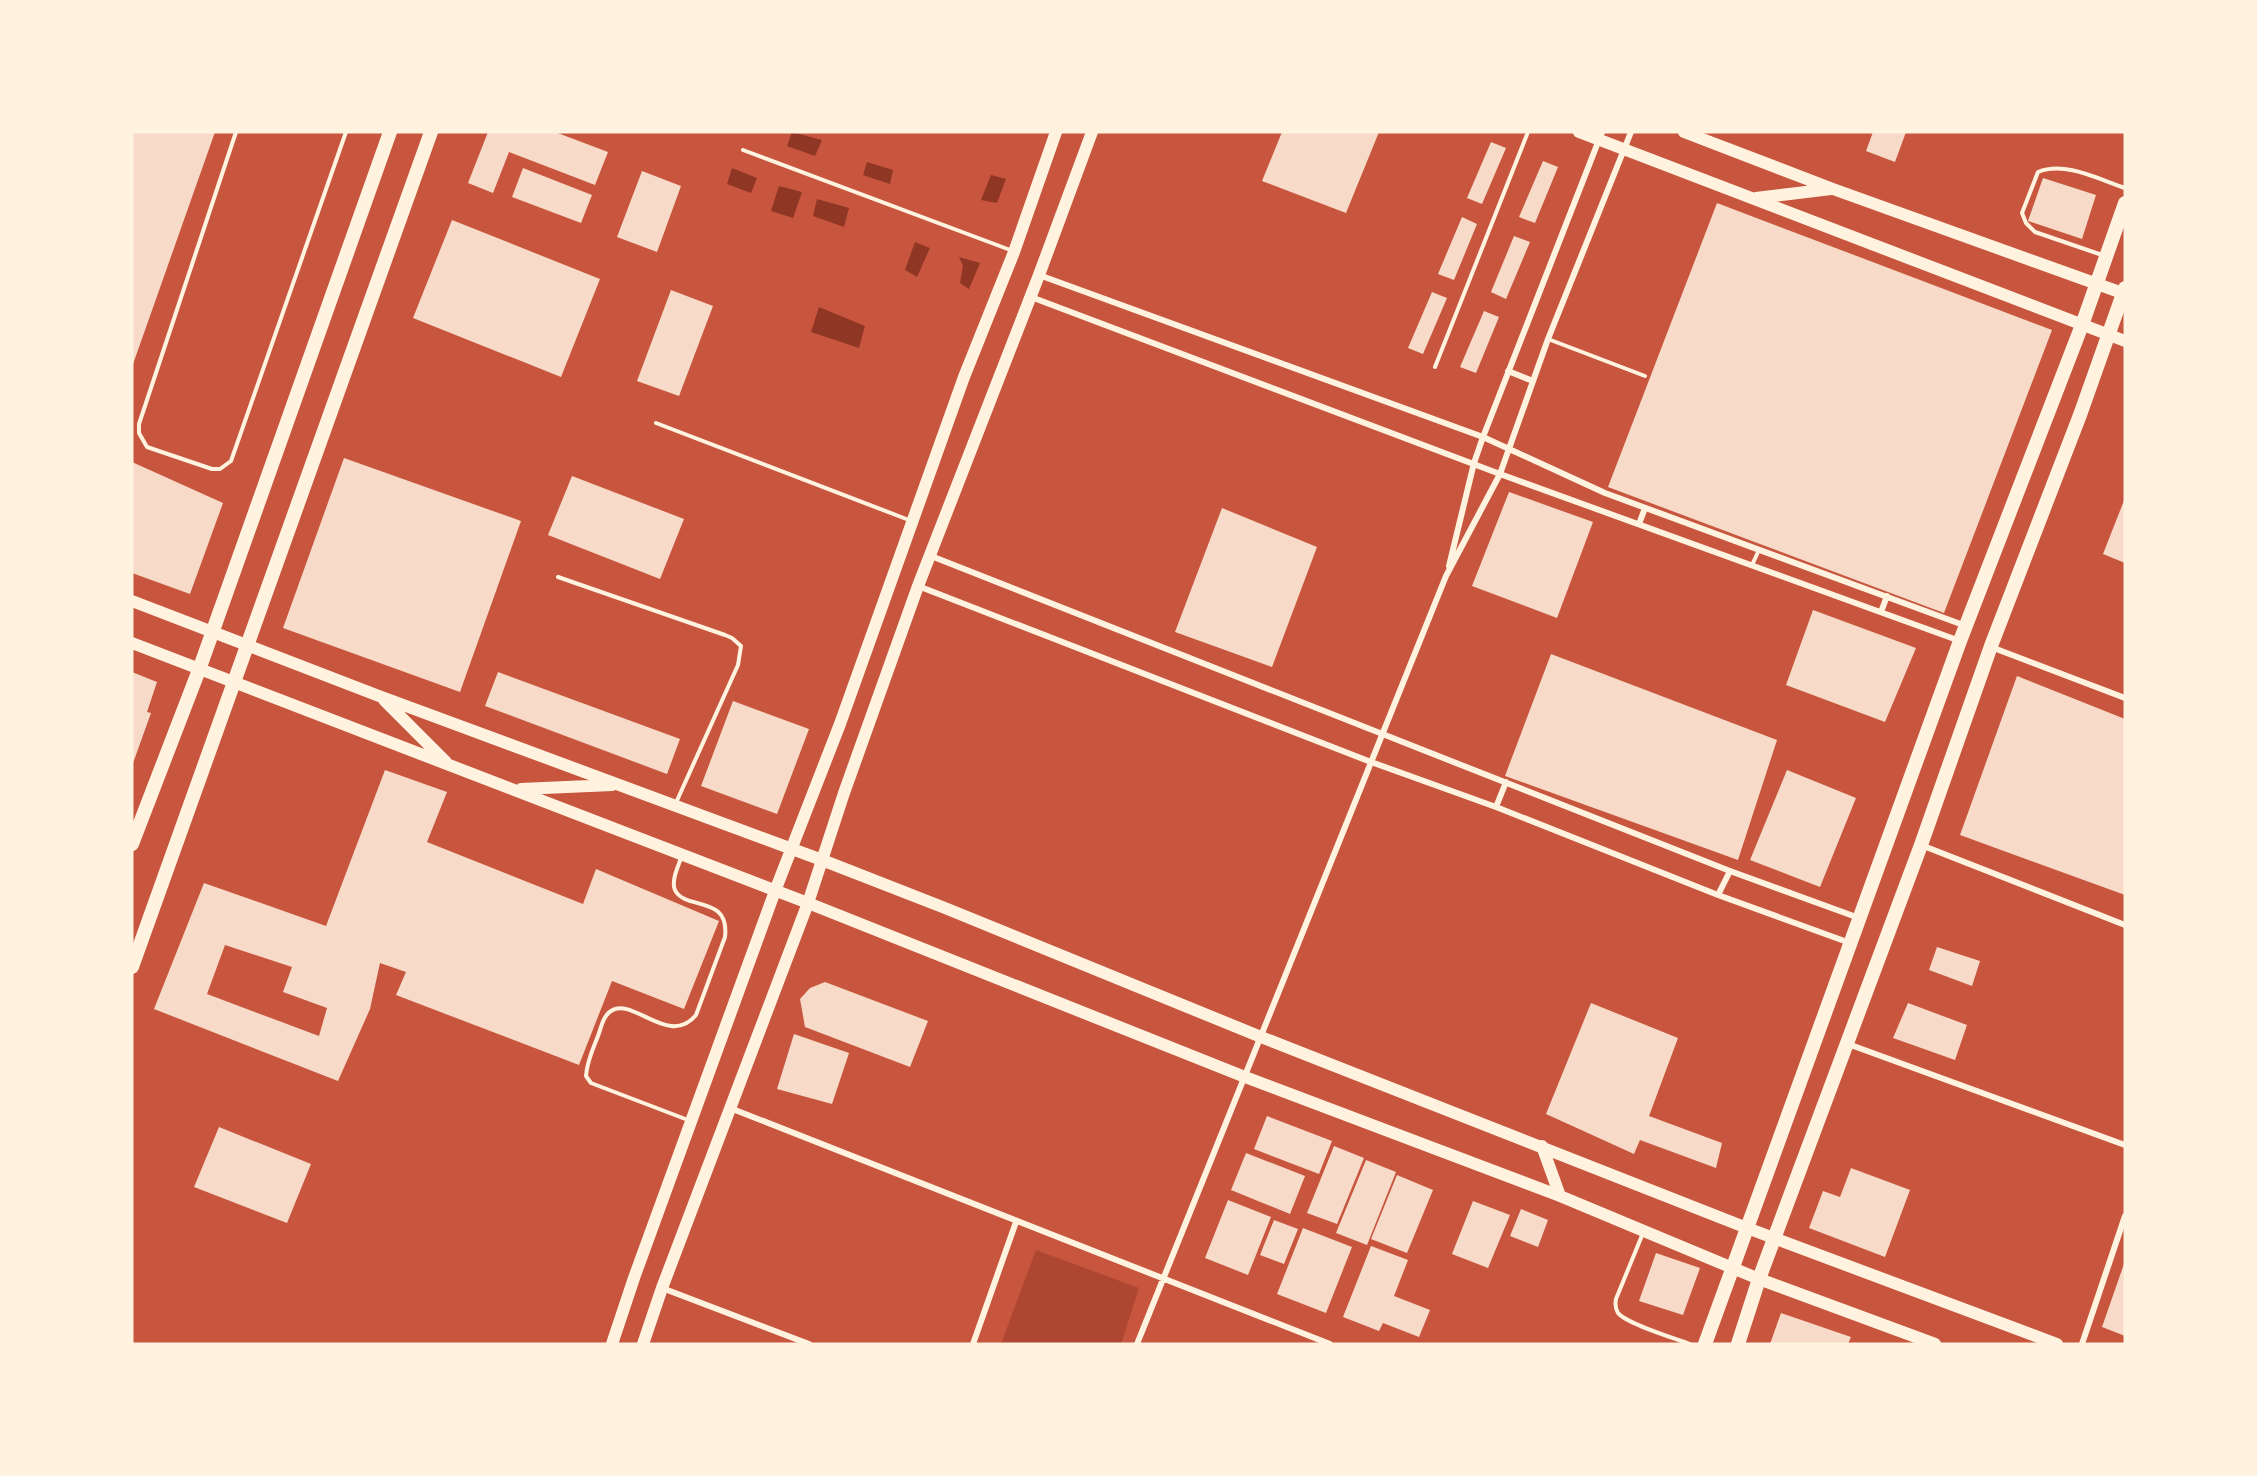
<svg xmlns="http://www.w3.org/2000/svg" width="2257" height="1476" viewBox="0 0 2257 1476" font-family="Cabin,sans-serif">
	<rect width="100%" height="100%" fill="#c8553d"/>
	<path fill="#ae4732" d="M1036,1250L1139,1288L1121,1344H1001Z"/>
	<path fill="#8f3625" d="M792,132L822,140L815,156L787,146Z
		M867,162L893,170L890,184L863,175Z
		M732,168L757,178L751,193L727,184Z
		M991,175L1006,179L997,203L981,200Z
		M779,186L802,192L793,218L771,211Z
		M817,199L849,208L844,227L813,216Z
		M915,242L930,248L917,277L905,270Z
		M959,257L980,263L969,289L960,283L963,266Z
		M819,307L865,326L859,348L811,332Z"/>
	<path fill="#f7dbc8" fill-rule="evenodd" d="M132,132H215L132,367Z
		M488,132H555L608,152L595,185L509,152L493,193L468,183Z
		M1282,132H1379L1346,213L1262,181Z
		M1873,132H1906L1895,162L1866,151Z
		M1491,142L1506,148L1482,204L1467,198Z
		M1543,161L1558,167L1535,223L1519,217Z
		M523,168L592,195L581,223L512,197Z
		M642,171L681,186L657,252L617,237Z
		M2043,178L2096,195L2082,239L2028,221Z
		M1717,203L2052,330L1944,613L1608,487Z
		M1462,217L1477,224L1454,280L1438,274Z
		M452,220L600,279L561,377L413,318Z
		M1514,236L1530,242L1506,299L1491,292Z
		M671,290L713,306L679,396L637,381Z
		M1432,292L1447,298L1423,354L1408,348Z
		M1484,311L1499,317L1476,373L1460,367Z
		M344,458L521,521L460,692L283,628Z
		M132,462L223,503L190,594L132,573Z
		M572,476L684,519L660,579L548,535Z
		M1509,492L1593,522L1557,618L1472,586Z
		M2125,498V563L2103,554Z
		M1222,508L1317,547L1272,667L1175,632Z
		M1813,610L1916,648L1885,722L1786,685Z
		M1551,654L1777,740L1738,860L1505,776Z
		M132,672L157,682L147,712L151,713L132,766Z
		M498,672L680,739L667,774L485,706Z
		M2017,676L2125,719V895L1960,835Z
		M733,701L809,729L777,814L701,786Z
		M385,770L447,792L427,842L583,904L596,869L719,921L684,1009L612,981L579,1065L396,995L406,972L380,963L370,1009L338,1081L154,1009L204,883L326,926ZM225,945L292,967L283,992L327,1008L319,1036L207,994Z
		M1787,770L1856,798L1820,887L1750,860Z
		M1937,947L1980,961L1972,986L1929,970Z
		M825,982L928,1021L910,1067L805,1027L800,999L810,988Z
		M1591,1003L1678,1038L1649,1116L1722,1143L1716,1168L1640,1140L1634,1154L1546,1114Z
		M1908,1003L1967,1025L1955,1060L1893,1038Z
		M794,1034L849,1053L832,1104L777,1089Z
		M1267,1116L1332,1141L1319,1174L1254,1149Z
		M219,1127L311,1164L287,1223L194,1187Z
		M1334,1146L1364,1158L1337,1224L1307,1213Z
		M1246,1153L1305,1176L1290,1214L1231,1190Z
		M1366,1160L1396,1172L1367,1245L1336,1233Z
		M1851,1168L1910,1190L1885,1257L1809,1228L1823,1191L1840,1197Z
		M1397,1175L1433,1190L1407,1253L1371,1239Z
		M1228,1200L1271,1217L1248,1275L1205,1258Z
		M1473,1201L1510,1215L1488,1268L1452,1254Z
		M1521,1209L1548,1220L1538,1247L1510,1236Z
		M1274,1220L1298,1229L1284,1264L1260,1255Z
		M1303,1228L1352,1247L1326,1313L1277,1294Z
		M1371,1246L1408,1260L1394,1296L1430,1310L1419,1337L1383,1323L1379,1331L1343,1317Z
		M1656,1253L1700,1268L1683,1315L1639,1301Z
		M2125,1261V1336L2102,1327Z
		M1781,1313L1851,1337L1848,1344H1770Z"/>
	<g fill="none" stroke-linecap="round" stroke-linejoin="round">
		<path stroke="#fff3e0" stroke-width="4" d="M236,132L139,424V433L147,447L212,469H220L231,461L346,132
			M743,150L1013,251
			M2102,255L2035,232L2026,223L2022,213L2038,172C2065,161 2098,179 2125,188
			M1548,339L1645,376
			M1435,367L1528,132
			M656,423L909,520
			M1752,565L1759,550
			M558,577L725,635L732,638L741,646L738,665L675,805
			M681,858C678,867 671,881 675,890C685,911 730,894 725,937L696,1015C669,1048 633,996 611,1011C603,1016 601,1028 598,1036C593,1049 587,1061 586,1076L591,1083L688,1120
			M1643,1233L1616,1299C1615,1304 1615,1308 1618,1313C1627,1324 1674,1338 1690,1344"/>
		<path stroke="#fff3e0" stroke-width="6" d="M1039,275L1483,437L1605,493L1966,626
			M1031,297L1500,474L1960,641
			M1508,371L1533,381
			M1639,524L1645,508
			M931,556L1730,871L1859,918
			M1449,566L1474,463L1483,437L1602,132
			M918,586L1371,762L1496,807L1718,895L1850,943
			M1881,612L1887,596
			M1991,647L2125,698
			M1496,807L1506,782
			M1921,845L2125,925
			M1718,895L1730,871
			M1848,1044L2125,1145
			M730,1108L1330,1344
			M662,1288L809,1344
			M973,1344L1016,1222
			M1137,1344L1446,576L1500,474L1548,339L1631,132
			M2082,1344L2125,1216"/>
		<path stroke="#fff3e0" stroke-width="12" d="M1579,132L2125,341
			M1684,132L1833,189L2125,294
			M1756,198L1831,189
			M132,601L379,696L822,860L945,908L1261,1037L1747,1228L2057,1344
			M132,643L808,903L1245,1077L1560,1196L1759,1279L1935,1344
			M384,700L446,762
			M521,789L612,785
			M1542,1146L1560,1196
			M612,1344L634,1278L775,891L840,724L964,377L1014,252L1056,132
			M643,1344L662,1288L808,903L844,793L918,586L1039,275L1092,132"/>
		<path stroke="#fff3e0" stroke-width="14" d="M132,844L199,670L390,132
			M132,967L431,132"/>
		<path stroke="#fff3e0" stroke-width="14" d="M1705,1344L1960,641L2082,325L2125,203
			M1738,1344L1759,1279L1921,845L1991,646L2080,415L2125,288"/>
	</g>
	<rect width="2257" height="1476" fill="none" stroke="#fff3e0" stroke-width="267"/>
</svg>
